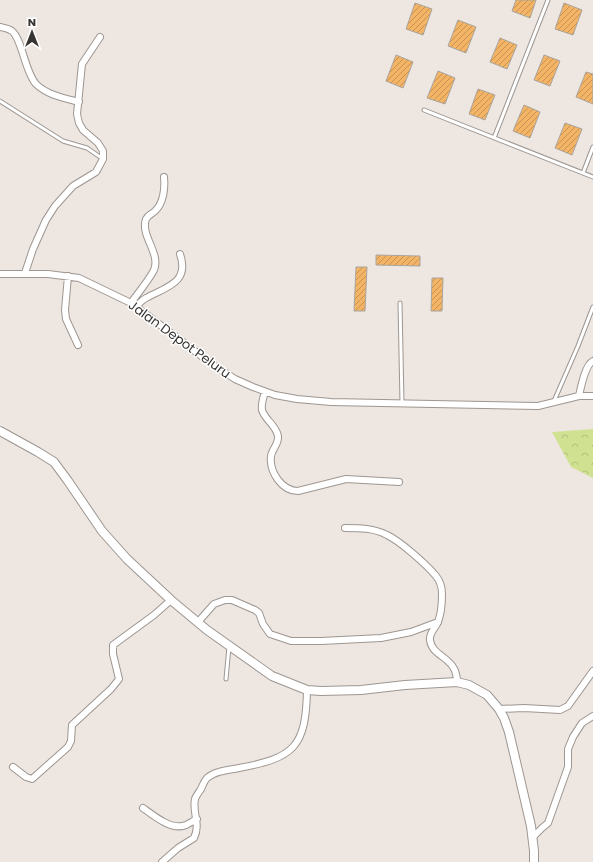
<svg xmlns="http://www.w3.org/2000/svg" width="593" height="862" viewBox="0 0 593 862" font-family="Poppins,sans-serif">
	<defs>
		<pattern id="forest-crowns" width="20" height="18" patternUnits="userSpaceOnUse"><rect width="20" height="18" fill="#d0e291"/><path d="M2 6a3 3 0 1 1 6 0M12 15a3 3 0 1 1 6 0" fill="none" stroke="#b3c27e"/></pattern>
		<pattern id="building-hatch" width="6" height="6" patternUnits="userSpaceOnUse"><rect width="6" height="6" fill="#f3b465"/><path d="M-1 1l2-2M0 6l6-6M5 7l2-2" fill="none" stroke="#c69354"/></pattern>
	</defs>
	<rect width="100%" height="100%" fill="#eee6e1"/>
	<path fill="url(#forest-crowns)" d="M593,429V478L571,467L552,432Z"/>
	<path fill="url(#building-hatch)" stroke="#a9a49e" d="M516,0H536L530,18L512,11Z
		M415,3L432,9L423,35L406,29Z
		M564,3L582,10L573,35L555,29Z
		M458,20L476,27L466,53L448,46Z
		M500,38L517,45L507,69L490,62Z
		M396,55L413,62L403,88L386,81Z
		M544,55L560,61L550,86L534,80Z
		M438,71L455,78L445,104L427,98Z
		M586,72L593,74V104L576,97Z
		M478,89L495,95L485,120L469,114Z
		M524,105L540,112L530,138L513,131Z
		M565,123L582,129L572,155L555,148Z
		M376,255L420,256V266L376,265Z
		M356,267H367L365,311H354Z
		M432,278H443L442,311H431Z"/>
	<g fill="none" stroke-linecap="round" stroke-linejoin="round">
		<g stroke="#9d9691" stroke-width="5">
			<path id="service" d="M0,101L63,141L87,148L103,159
				M424,110L593,177
				M494,138L548,0
				M583,173L593,147
				M400,303L402,403
				M554,401L578,346L593,307
				M226,679L229,647"/>
		</g>
		<g stroke="#9d9691" stroke-width="8">
			<path id="minor" d="M0,27C4,28 8,28 12,31C22,39 25,72 36,84C47,95 64,98 79,102
				M25,273L33,249L46,220L55,206L73,186L96,172L103,159V151L98,143L83,130L79,123L77,114L82,64L100,37
				M0,274H48L79,278L131,303L212,364L235,379L253,387L275,395L297,399L331,402L538,406L579,396H593
				M68,276L65,310L66,319L78,345
				M131,303C138,293 149,280 154,270C161,253 140,236 146,219C148,215 152,214 155,211C164,203 165,187 164,177
				M136,306C139,304 142,300 146,298C166,287 190,283 180,254
				M265,392C263,398 261,404 262,410C265,420 276,425 278,436C279,444 272,449 271,456C269,472 282,491 298,491L346,479L399,482
				M579,396C581,387 585,365 593,361
				M345,528C359,528 374,528 387,535C400,541 427,565 436,576C440,581 442,587 442,594C442,602 441,616 437,624C434,629 429,634 430,640C432,658 457,656 457,682
				M198,622L214,604L225,600H232L255,610L259,613L263,624L270,634L291,641H321L381,638L411,632L438,622
				M499,709L524,708L560,710L568,706L593,671
				M13,767L26,777L32,779L68,747L71,741L72,725L111,689L119,679L113,654V645L154,615L171,600
				M143,808C154,816 172,831 186,825C190,823 193,821 197,819
				M532,838L542,828L548,823L568,767V749L573,737L582,723L593,716
				M162,862L178,848L194,838C201,824 192,813 195,799C196,796 199,792 201,789C203,785 204,781 207,778C215,771 228,770 239,768C294,758 306,747 307,690"/>
		</g>
		<g stroke="#9d9691" stroke-width="10">
			<path id="tertiary" d="M0,431L38,452L54,462L68,481L102,531L127,559L171,600L207,630L272,676L307,690L321,691L361,690L405,685L457,682L469,685L487,695L499,709L504,718L509,732L531,826L534,851V862"/>
		</g>
		<use href="#service" stroke="#fff" stroke-width="3"/>
		<use href="#minor" stroke="#fff" stroke-width="6"/>
		<use href="#tertiary" stroke="#fff" stroke-width="8"/>
	</g>
	<g text-anchor="middle" stroke-width="3" stroke-linejoin="round" paint-order="stroke">
		<g font-size="13" fill="#363331" stroke="#fff">
			<text transform="translate(180 339) rotate(36)" y="5">Jalan Depot Peluru</text>
		</g>
	</g>
	<g transform="translate(32 32)" stroke="#ffffff" stroke-width="3" paint-order="stroke">
	<path d="M0-3L7 15L0 10L-7 15Z" fill="#363331"/>
	<text y="-6" font-size="11" font-weight="bold" text-anchor="middle" fill="#363331">N</text>
	</g>
</svg>
